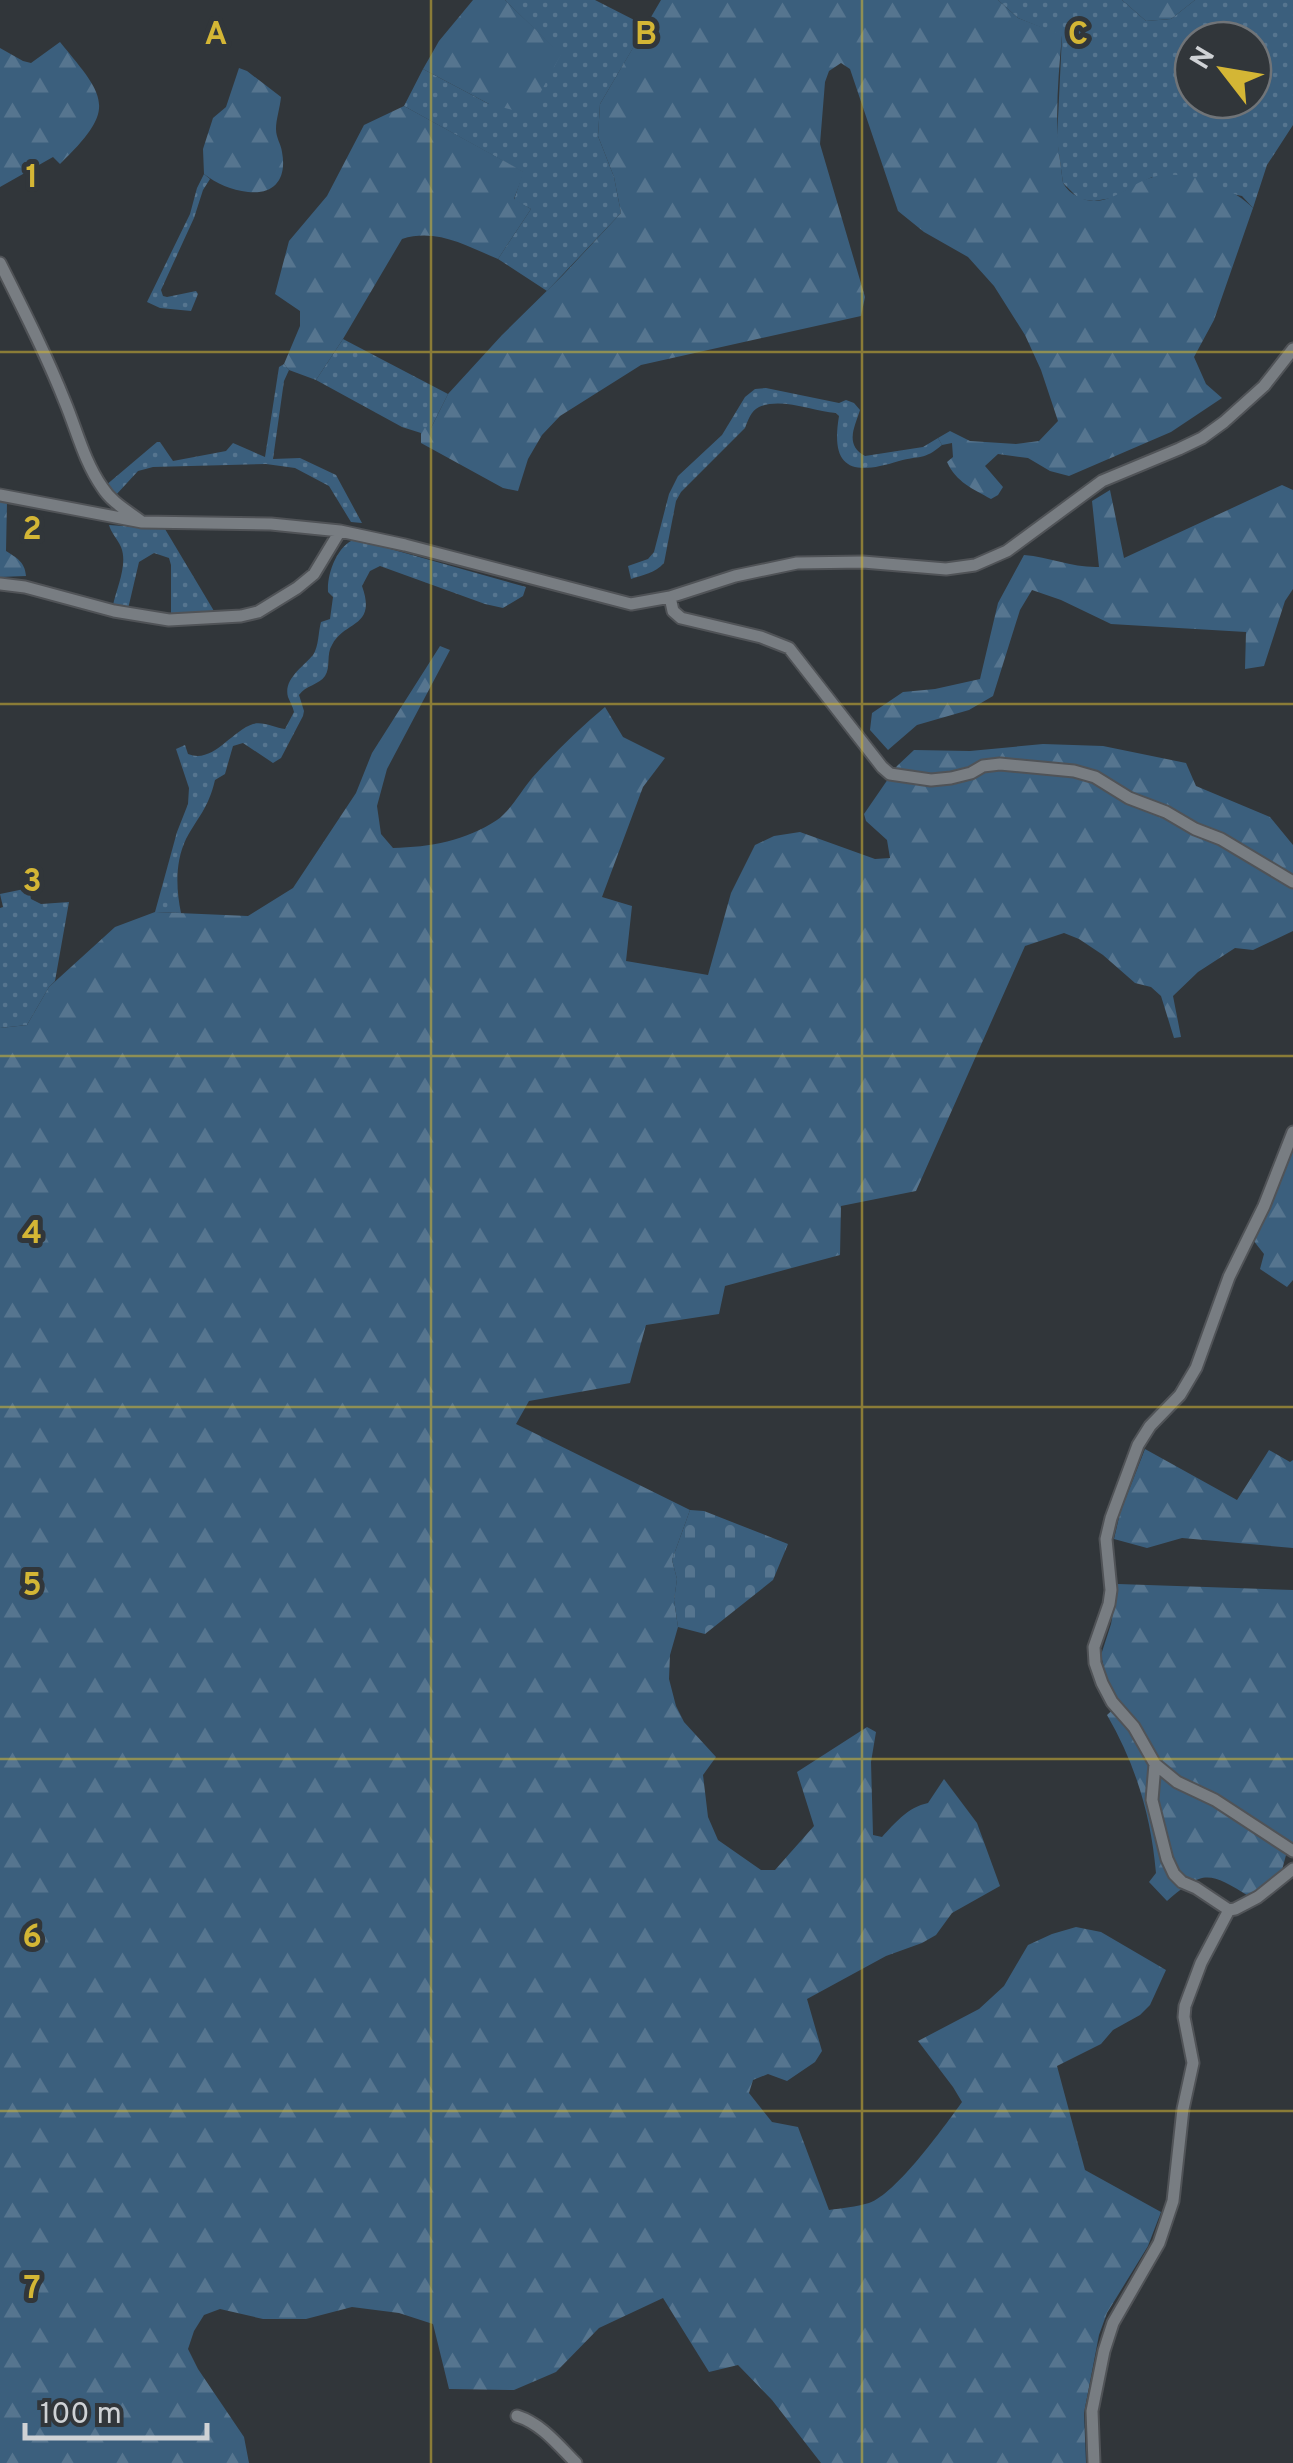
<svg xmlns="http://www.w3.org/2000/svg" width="1293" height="2463" viewBox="0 0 1293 2463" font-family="Overpass,sans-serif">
	<defs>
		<pattern id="grass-dots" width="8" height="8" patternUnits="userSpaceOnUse" patternTransform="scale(2.5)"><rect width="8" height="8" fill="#3b5f7d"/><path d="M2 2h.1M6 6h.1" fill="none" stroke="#56758f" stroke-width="1.8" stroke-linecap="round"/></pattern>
		<pattern id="forest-firs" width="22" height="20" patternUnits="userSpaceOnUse" patternTransform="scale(2.5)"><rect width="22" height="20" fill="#3b5f7d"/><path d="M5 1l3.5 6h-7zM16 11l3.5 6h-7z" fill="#56758f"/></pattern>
		<pattern id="cemetery-stones" width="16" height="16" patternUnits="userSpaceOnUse" patternTransform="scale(2.5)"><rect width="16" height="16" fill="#3b5f7d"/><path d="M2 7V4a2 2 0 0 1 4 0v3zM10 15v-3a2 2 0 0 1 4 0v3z" fill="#56758f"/></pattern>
	</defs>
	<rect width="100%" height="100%" fill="#31363a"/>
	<path fill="url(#grass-dots)" fill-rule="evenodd" d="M505,0H595L646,26L600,104L598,136L614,177L621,213L547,291L498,259L531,209L514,200L523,172L404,106L423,69L489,104L560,54Z
		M998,0H1122L1146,21L1171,19L1195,0H1293V125L1267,165L1253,208L1242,196L1152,177L1112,198L1094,201L1079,199L1063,183L1057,139L1062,36L1018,18ZM1193,40H1253V100H1193Z
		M204,174L210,179L203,190L194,218L161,290L163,296L167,297L196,291L198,294L191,311L160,308L147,302L190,214L197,188Z
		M343,339L448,394L431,428H422L421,433L402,427L316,380Z
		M284,364L289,370L284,381L273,459L300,458L336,475L362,523L351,522L329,486L295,468L266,464L153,467L138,471L115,496L105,486L157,442H160L173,461L226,451L233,443L265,457L279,367Z
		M766,388L839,403L846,400L854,403L860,410C855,427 844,444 865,456L923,447L938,438L942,445C923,461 920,455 899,461C852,476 830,469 839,416L836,413C813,411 781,397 759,407C751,411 748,420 745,428L681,492L676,501L664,563C655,573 643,575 631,579L628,566L648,559L654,552L669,494L678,476L722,435L745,397L755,389Z
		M109,525L165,529L214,611L184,616L171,615V565L169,558L154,553L139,562L128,609L113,605C117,587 128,564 121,547C117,538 111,533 109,525Z
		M355,539L526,587L523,596L503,608L485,604L380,566L370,571L362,586C377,628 345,620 332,645C326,654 331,667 325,676C319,685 306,685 299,695L304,711L303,716L281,758L273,763L243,743L233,746L225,774L215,780C208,809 199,815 186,839C175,862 176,889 181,913L155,912L177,832L188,804L189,788L176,749L185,745L188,754C213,764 230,732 253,724C263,721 275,728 285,729L294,712C293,707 290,702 288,697C283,679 304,666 313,655C319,646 318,633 321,622L330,619L333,597L328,592C327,573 337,546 355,539Z
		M29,888L31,899L41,904L69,902L55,981L49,987L27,1025L0,1028V908L3,907L0,894Z"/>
	<path fill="url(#forest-firs)" d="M473,0H505L561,54L529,114L489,104L423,69L439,41Z
		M661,0H998L1018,18L1062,35C1058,80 1054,124 1061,168C1061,169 1063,182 1063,183C1070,195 1083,201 1096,201C1118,199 1132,183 1153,177C1183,168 1232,186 1253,208L1214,320L1194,357L1206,384L1222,398L1171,432L1069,476L1050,471L1028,458L998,454L985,466L1003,487L998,495L991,499C973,489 956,482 947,462L953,457L952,443L942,445L938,438L950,431L970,441L1016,444L1039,441L1058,421L1041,370L1025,335L994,286L968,257L924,232L898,211L850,69L841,63L829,71L825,82L820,144L865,297L861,316L641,365L560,416L542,435L528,459L518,491L503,488L421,443V428H431L448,394L502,335L563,275L621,213L614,177L598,136L600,104Z
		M1122,0H1195L1171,19L1146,21Z
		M60,42C106,98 118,108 60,164L53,157L0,187V48L23,61L31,63Z
		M239,68L247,71L281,97C280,108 276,119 276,129C276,138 281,144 282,152C287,178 275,195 248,192C231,190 217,184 204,174L203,149L213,118L226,107Z
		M404,106L524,172L514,199L531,209L498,259C466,246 437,228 402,239L343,339L316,380L289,370L284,364L300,326V311L275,294L289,241L327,196L364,125Z
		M1282,485L1293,490V589L1285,601L1264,666L1245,669L1246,632L1111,624L1061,600L1032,590L1020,610L993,696L969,710L917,725L888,750L870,730L872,713L903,692L935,689L980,679L998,603L1024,555C1050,557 1073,568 1099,567L1092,501L1110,490L1124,558Z
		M0,500L7,502L6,551C17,558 25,562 26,576L0,577Z
		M440,646L450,650L387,769L377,806L381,834L393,848C431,847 465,841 497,820C511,810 521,791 532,778C555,752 579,729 605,707L623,737L665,758L643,787L602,897L632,906L626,961L708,975L731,893L755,845L774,836L800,832L875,859L890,858L887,840L866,821L864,814L897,766L914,750L970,751L1043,744L1103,746L1186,763L1196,786L1270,817L1293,845V931L1253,950L1235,948L1198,972L1173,996L1181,1037L1174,1038L1161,996L1151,987L1135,983L1103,955L1079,939L1064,933L1025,946L916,1191L841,1206L840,1255L725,1286L719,1314L646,1325L630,1383L529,1401L516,1424L690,1510L672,1560L677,1579L674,1600L678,1627L670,1655L669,1679L676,1706L684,1722L716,1757L703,1775L708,1817L718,1840L761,1870H775L814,1826L797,1772L867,1727L876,1732L871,1762L873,1835L882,1837C895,1823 908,1807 928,1803L944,1779L977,1823L1000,1886L952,1913L936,1935L922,1943L886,1956L807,1999L822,2051L815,2062L787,2081L768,2074L753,2080L749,2093L772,2122L798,2127L829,2210C842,2208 856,2207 869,2203C896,2194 944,2127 962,2102L953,2087L918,2041L979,2009L1004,1986L1028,1945L1052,1934L1076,1927L1101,1932L1166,1970L1150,2005L1140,2015L1113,2030L1101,2044L1057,2066L1085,2170L1161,2212L1148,2246L1107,2313L1099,2335L1084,2413L1086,2463H821L772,2400L738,2365L709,2372L663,2298L599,2328L556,2372L514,2390L449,2389L433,2324L399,2313L352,2307L306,2319H263L220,2309L204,2315L194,2331L188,2349L198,2369L244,2437L249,2463H0V1028L27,1025L49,987L115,927L155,912L248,916L293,888L356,793L372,753Z
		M1293,1143V1280L1287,1287L1260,1269L1264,1254L1253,1240Z
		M1145,1449L1237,1500L1269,1450L1290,1462L1293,1460V1548L1182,1538L1147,1548L1114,1539L1120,1513Z
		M1118,1584L1293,1590V1843L1289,1844L1282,1870L1250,1897C1209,1872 1204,1869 1167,1901L1149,1882L1156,1873C1151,1816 1136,1765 1107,1715L1120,1703L1106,1677L1101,1655L1111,1624Z"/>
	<path fill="url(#cemetery-stones)" d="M690,1510L704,1511L788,1544L773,1580L705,1634L678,1627L674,1600L677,1579L672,1560Z"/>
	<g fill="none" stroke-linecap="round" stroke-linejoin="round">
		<g stroke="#505357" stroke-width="15">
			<path id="minor" d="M0,263C23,309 46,354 65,402C77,431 84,461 102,487C112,503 128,511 142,522
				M0,495L142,522L271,524L340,531L405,545L631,604L670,597L735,576L797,563L863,562L946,569L975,565L1007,551L1102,481L1179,449L1202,438L1224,422L1264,386L1293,349
				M0,584L25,587L114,611L169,620L241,616L258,612L297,588L314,574L340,531
				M670,597L673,611L681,618L761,637L789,648L882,767L890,774L931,780L951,778L971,773L983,766L1000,764L1074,771L1095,777L1129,798L1166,812L1195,829L1221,839L1293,882
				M1293,1132L1264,1206L1229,1277L1196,1368L1180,1395L1150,1426L1138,1445L1111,1518L1106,1539L1111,1590L1109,1604L1094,1647L1095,1663L1102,1683L1112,1702L1134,1727L1155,1764L1177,1782L1215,1800L1293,1851
				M1155,1764L1152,1800L1167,1859L1174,1874L1182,1882L1196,1888L1229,1910L1235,1909L1258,1897L1293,1869
				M517,2416C542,2424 558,2445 576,2463
				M1094,2463L1092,2411L1104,2351L1113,2323L1159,2243L1173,2201L1183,2109L1193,2063L1184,2017L1185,2006L1201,1963L1229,1910"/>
		</g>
		<use href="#minor" stroke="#787d82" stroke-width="11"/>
	</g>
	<path fill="none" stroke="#d4b635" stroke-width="2.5" stroke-opacity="0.55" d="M431,0V2463M862,0V2463M0,352H1293M0,704H1293M0,1056H1293M0,1407H1293M0,1759H1293M0,2111H1293"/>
	<g font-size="32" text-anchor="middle" font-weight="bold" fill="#d4b635" stroke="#31363a" stroke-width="10" stroke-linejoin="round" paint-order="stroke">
		<text x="216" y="44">A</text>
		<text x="646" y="44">B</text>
		<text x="1078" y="44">C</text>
		<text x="32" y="187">1</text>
		<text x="32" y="539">2</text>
		<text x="32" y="891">3</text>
		<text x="32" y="1243">4</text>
		<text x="32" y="1595">5</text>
		<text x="32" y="1947">6</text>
		<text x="32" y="2298">7</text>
	</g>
	<g transform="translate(1223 70) rotate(301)"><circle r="48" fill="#31363a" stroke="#707478" stroke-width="2.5"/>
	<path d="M0-8L18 38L0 25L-18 38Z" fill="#d4b635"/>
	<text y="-15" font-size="28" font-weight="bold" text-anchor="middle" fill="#cfd2d5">N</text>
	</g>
	<path d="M25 2423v15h182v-15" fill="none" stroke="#cfd2d5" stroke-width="5"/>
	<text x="40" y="2423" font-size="30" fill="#cfd2d5" stroke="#31363a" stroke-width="8" paint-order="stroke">100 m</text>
</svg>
